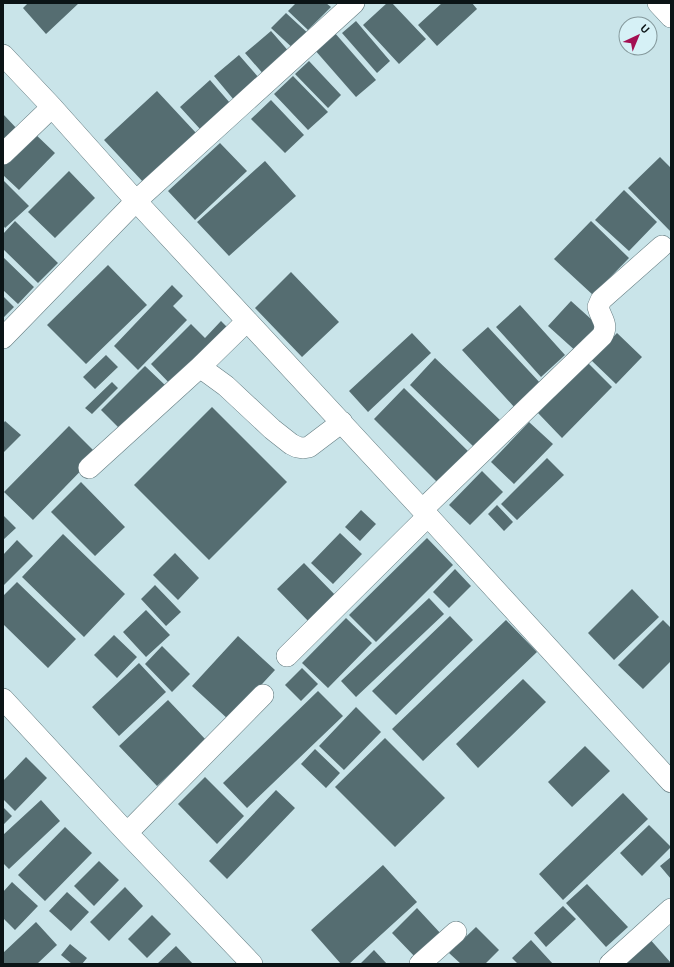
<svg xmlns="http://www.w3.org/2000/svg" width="674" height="967" viewBox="0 0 674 967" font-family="'DM Sans',sans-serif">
	<rect width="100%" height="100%" fill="#c9e4e9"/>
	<path fill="#556d71" d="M28,3H79L46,34L23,8Z
		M296,3H326L331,7L308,30L288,11Z
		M387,3H392L426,39L399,64L363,25Z
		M442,3H472L477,9L437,46L418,25Z
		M286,13L311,36L296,51L271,28Z
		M356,21L390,61L377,73L342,33Z
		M271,31L291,54L265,76L245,53Z
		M334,32L376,80L356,97L314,49Z
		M239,55L259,78L234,100L214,76Z
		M309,61L341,95L328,108L295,74Z
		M293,76L328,112L308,130L274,94Z
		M210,80L230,103L200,129L180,107Z
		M157,91L197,134L144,183L104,140Z
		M271,100L304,135L285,153L251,119Z
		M3,114L19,131L3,147Z
		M32,131L55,153L19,190L3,175V161Z
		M220,143L247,171L195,220L168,191Z
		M660,157L671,168V232L628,188Z
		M265,161L296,196L229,256L197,222Z
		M69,171L95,198L55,238L28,212Z
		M3,180L29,206L5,228L3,225Z
		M624,190L657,222L629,251L595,220Z
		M15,221L58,263L38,283L3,249V234Z
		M591,221L629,258L593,295L554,259Z
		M3,257L34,287L18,304L3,290Z
		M108,265L147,305L86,364L47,325Z
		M291,272L339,322L302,357L255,308Z
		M172,285L183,296L173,306L187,320L138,370L114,346Z
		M3,296L14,307L3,318Z
		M571,301L601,328L578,353L548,326Z
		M520,305L565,355L541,377L496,327Z
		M221,321L230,330L173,387L151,364L191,324L205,338Z
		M488,327L542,385L516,409L462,350Z
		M412,333L431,353L368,412L349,391Z
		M617,333L642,357L616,384L591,360Z
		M106,355L118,367L95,389L83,377Z
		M435,358L501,421L475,448L410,385Z
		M588,363L612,387L562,438L538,413Z
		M145,366L166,386L122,431L101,410Z
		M112,382L118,388L92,414L85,408Z
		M404,388L473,456L442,487L374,419Z
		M212,407L287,482L209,560L134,485Z
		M5,421L21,435L3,453V424Z
		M529,422L553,444L514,484L491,462Z
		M69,426L97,454L33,520L4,492Z
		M547,458L564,475L517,520L501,504Z
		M482,471L503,492L470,525L449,505Z
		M81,482L125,527L95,556L51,512Z
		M497,505L513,522L504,531L488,514Z
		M361,510L376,524L360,541L345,527Z
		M3,515L16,528L3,540Z
		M340,533L362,554L333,584L311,563Z
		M63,534L125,594L84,637L22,577Z
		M427,538L453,565L376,642L349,615Z
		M17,540L33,556L3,586V555Z
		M175,553L199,578L178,600L153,575Z
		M304,563L338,598L311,624L277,589Z
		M455,569L471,586L449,608L433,592Z
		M17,582L76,639L48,668L3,624V596Z
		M155,585L181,612L166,626L141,599Z
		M632,589L659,617L614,660L588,633Z
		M429,598L444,614L356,697L341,681Z
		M146,610L170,635L146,657L123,632Z
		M450,616L473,640L396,715L372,691Z
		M346,618L372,643L328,688L302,663Z
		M506,620L537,652L423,761L392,729Z
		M663,620L671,628V661L643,689L618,665Z
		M114,635L137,657L117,678L94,655Z
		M238,636L275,670L229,720L192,686Z
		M162,646L190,674L172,692L145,664Z
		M139,663L166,692L119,736L92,707Z
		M302,668L318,684L301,701L285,685Z
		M523,679L546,702L478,768L456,744Z
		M318,691L343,716L247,808L223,783Z
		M168,700L206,740L157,786L119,746Z
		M356,707L381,732L344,770L319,746Z
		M385,738L445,798L395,847L335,787Z
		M585,746L610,771L572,807L548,782Z
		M315,749L340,773L326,788L301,764Z
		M26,757L47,778L15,811L3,799V781Z
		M205,777L244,816L217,844L178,804Z
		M276,790L295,808L227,879L209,861Z
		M623,793L648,819L563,900L539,874Z
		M41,800L60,821L9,869L3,863V835Z
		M3,807L12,816L3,825Z
		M649,825L671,847L642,876L620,853Z
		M65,827L92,853L45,901L18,875Z
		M671,857V879L660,866Z
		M99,861L119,880L94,906L74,886Z
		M383,865L417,902L349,964H341L311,930Z
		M12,882L38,906L15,930L3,918V892Z
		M587,884L628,927L606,947L566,903Z
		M125,887L143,906L109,941L90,922Z
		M67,892L89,912L71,931L49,911Z
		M563,906L576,919L546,947L534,933Z
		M417,908L442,935L417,959L392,933Z
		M152,915L171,934L147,958L128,939Z
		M36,922L57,945L37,964H3V953Z
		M476,927L499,950L485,964H461L449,953Z
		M648,937L671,963V964H627L623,960Z
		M531,940L553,964H518L512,958Z
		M70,944L87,958L82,964H72L61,955Z
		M176,946L193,964H157Z
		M374,950L387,964H360Z"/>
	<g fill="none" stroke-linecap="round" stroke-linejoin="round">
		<g stroke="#657d82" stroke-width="22">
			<path id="street" d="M658,3L671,17
				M3,55L52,107L136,201L428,516L671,782
				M3,154L52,107
				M247,321L200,367L226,386L272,429L291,444L297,447L303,448L309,447L342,422
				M3,338L136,201L354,3
				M89,468L200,367
				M422,510L602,336C609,324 601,319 598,307L601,300L662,246
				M287,656L428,516
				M3,699L127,833L252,964
				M127,833L263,695
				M420,964L456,932
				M610,964L671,909"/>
		</g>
		<use href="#street" stroke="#fff" stroke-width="21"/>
	</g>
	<rect width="674" height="967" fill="none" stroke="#0b1416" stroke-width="8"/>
	<g transform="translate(638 36) rotate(44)"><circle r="19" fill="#d6f1f6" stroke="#85999c"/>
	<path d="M0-3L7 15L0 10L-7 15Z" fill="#a31052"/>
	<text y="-6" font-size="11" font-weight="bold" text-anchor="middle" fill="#0b1416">U</text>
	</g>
</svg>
